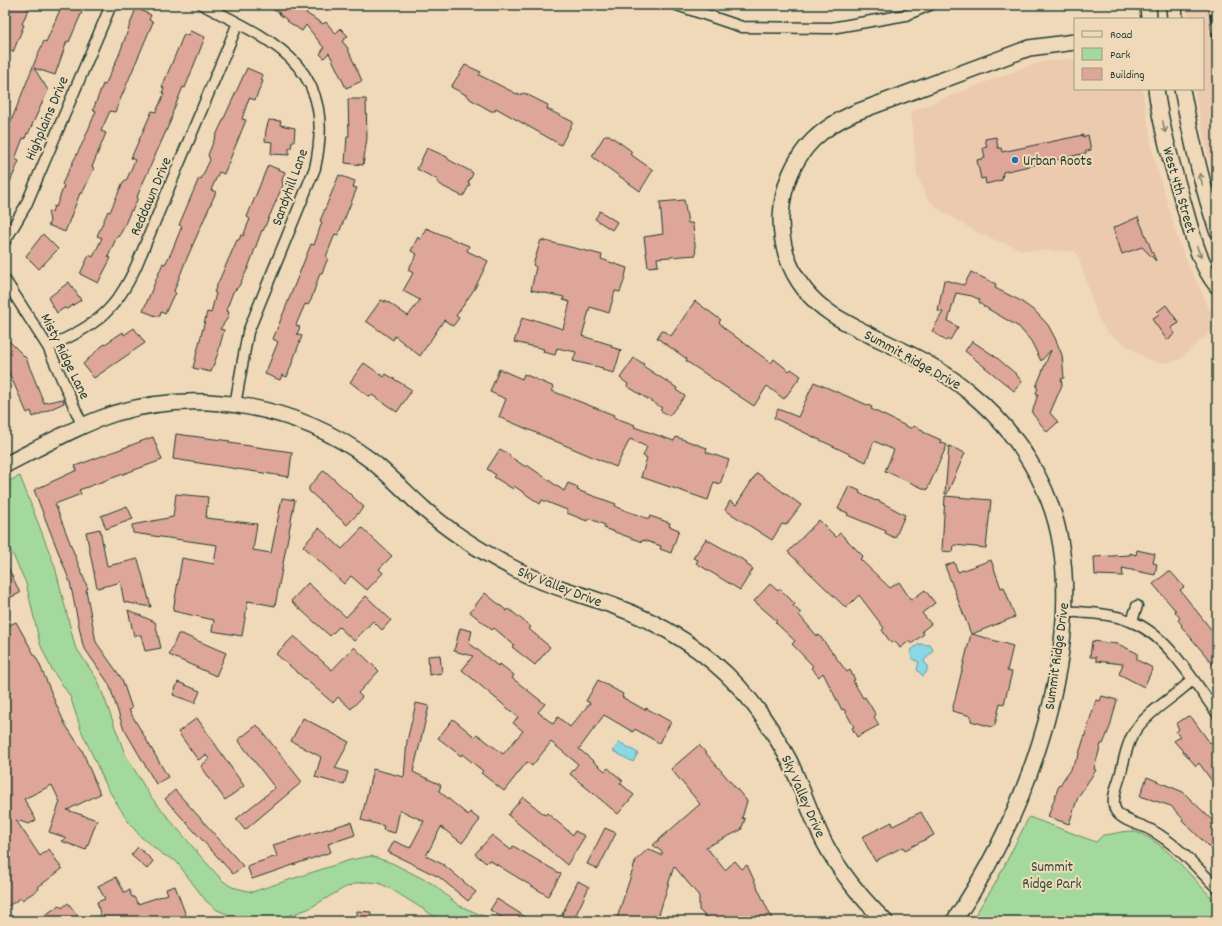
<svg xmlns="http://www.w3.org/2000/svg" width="1222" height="926" viewBox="0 0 1222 926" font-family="Dekko,sans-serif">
	<rect width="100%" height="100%" fill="#f0d9b8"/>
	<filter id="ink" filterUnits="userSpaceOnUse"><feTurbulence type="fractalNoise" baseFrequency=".025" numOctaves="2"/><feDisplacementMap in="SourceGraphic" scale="8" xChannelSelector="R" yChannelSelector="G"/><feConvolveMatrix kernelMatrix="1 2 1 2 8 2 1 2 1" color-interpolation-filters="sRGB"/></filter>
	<g filter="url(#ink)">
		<path fill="#ebcaae" d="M1187,5H1217V184L1209,160L1194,89H1203V19H1188Z
			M1070,59H1075V89H1142L1154,159L1180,246L1217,326L1179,360L1162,363L1147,359L1108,333L1098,318L1079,258L1075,251L1023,250L982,235L938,209L927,198L917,174L911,111L1025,67L1043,62Z"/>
		<path fill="#a3d99c" stroke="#618b68" d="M20,476L55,567L75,646L98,681L125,754L150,796L203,859L223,881L232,887L252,892L350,860L371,856L392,863L433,884L458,905L495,921H442L391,889L379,883L368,882L357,883L344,888L308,909L273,921L241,920L217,910L206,901L176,861L162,854L141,837L129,823L108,789L81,730L70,696L52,670L40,644L26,583L5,538V483Z
			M1029,817L1096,842L1103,835C1112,835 1121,831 1130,831C1159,834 1193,879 1213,899C1217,908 1215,913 1210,921H971L995,884Z"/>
		<path fill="#89d8e5" stroke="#5f9a9e" d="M919,644L930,645L933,649L930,655L924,660L925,663L928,666L926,673L923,676L917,670L919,662L912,659L911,650Z
			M619,742L638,753L633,762L613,751Z"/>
		<path fill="#dea698" stroke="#1f3d34" d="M10,5H30L22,24L24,25L13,52L5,48V15Z
			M62,5H85L69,42L67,41L55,75L34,68L48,90L28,134L27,133L25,139L23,138L15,159L19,161L5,194V136L38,54L44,41L46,42Z
			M263,5H303L309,9L306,13L323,24L326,22L336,34L340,28L348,36L342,41L347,47L362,81L346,88L330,55L329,53L324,58L320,54L324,48L306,25L302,31L287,21V20L279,14L280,13Z
			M136,8L151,15L149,20L153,22L115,112L110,111L101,131L106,133L92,167L94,168L82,194L80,193L65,232L48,225L50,221L48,211L52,212L54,206L56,207L64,186L62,184L84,140L96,111L93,110L103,84L105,85L119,55Z
			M190,31L205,37L185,88L183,87L173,111L171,120L142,185L137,197L138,198L132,211L131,210L122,231L118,237L117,236L108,257L111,258L98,283L80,274L89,255L93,257L102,238L97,236L108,211L110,212L123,182L127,179L135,160L131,158L152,111L156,112L164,94L162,93L164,88L162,87L184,34L188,36Z
			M465,65L481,72L479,75L519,95L524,93L548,105L547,109L573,122L561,145L496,108L495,111H491L470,99L468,96L451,87Z
			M247,68L263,75L261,80L263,81L255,100L249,98L242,119L246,120L224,174L219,172L211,190L216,192L184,265L174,291L176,294L172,298L165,314L161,312L160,316H156L143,311L163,263L165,264L171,253L182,226L179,225L199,178L201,179L210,160L208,155L214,140Z
			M348,99H366L367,138L363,165L345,163L347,136H349Z
			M269,120L281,121L280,125L295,128L294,142H292L291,148H289V155L271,154L272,142L265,141L266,130Z
			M605,135H609L630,150L632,152L630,154L653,170L640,191L594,158L592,156Z
			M1083,135V137L1088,135L1091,150L1086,151V153L1003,172L1002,180L986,184L985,178L981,179L977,160L985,158L983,148L987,147L985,139L996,137L998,148H1001L1002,152Z
			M427,148L447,157L449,160L472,172L473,174L468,183L470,184L464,195L462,196L444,187L437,182L438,180L417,169Z
			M268,165L285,172L282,180L283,185L263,231L262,230L248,268L239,286L233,292L226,311L229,312L227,319L220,329L224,330L218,353L211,372L193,368L207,312L211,313L216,293L214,292L237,240H239L241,235L243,236L250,219L247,217Z
			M339,175L355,181L353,187L357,188L338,235L335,234L326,257L328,258L322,273H320L311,300L308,305L305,304L296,325L300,327L297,334L302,336L287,377L282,375L280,380L265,374L278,342L273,339L311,244L314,245L322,222L320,221Z
			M684,200L688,223H692L693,226L696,255L657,258L658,266L648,267L644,237L663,234L660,202Z
			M600,211L617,222L612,230L595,219Z
			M1138,217L1156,261L1142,247L1122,254L1113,228Z
			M426,228L469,246L467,251L488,261L475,288L456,316L459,318L453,326L444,320L420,356L395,336L393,340L366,321L381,300L385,302V300L408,316L420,300L403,291L413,273L408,270L417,254L411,251L418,237L420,240Z
			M43,234L58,249L39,269L26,256Z
			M541,240L591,252L602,255L601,259L627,268L624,281L620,292L615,291L609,313L590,307L582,336L612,345L611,347L621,350L614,373L602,370L603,368L573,361L576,352L557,348L555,355L543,352L544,349L514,342L522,318L532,321V319L563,329L570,302L563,300L564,297L531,290L536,267L533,265Z
			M971,272L996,284L995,288L1019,300L1036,312L1048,325L1055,338L1062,355L1064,378L1061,379L1062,385L1050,413L1058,422L1047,432L1032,413L1038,394L1036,393L1038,388L1036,387L1051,350L1041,361L1031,341L1019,327L983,306L979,302L980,300L972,296L956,293L948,321L958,327L950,340L948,339L946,341L932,331L943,312L938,311L944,280L964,285Z
			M69,282L81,300L67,309L64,308L57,313L48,298Z
			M695,301L721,320L719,322L724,328L771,363L774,359L789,371L791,369L801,376L784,399L767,386L754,406L686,361L687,359L657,338L662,330L671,336Z
			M1166,305L1179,323L1171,328L1175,334L1167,340L1152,319L1159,314L1157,312Z
			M134,328L145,343L94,378L83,364L102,346L123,332L124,335Z
			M5,337L26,358L44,403L63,399L64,403L33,417L31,411L27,413L6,366Z
			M972,341L996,357L1016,374L1022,382L1014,391L965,351Z
			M634,358L644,364L643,366L677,388L676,390L685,396L669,416L660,410L662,408L627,386L628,384L620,378Z
			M364,363L384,377L386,374L412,390L397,412L372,395L368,396L350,382Z
			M499,369L522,379L524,374L554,387L552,391L614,415L613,417L635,425L634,427L674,441L676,437L707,448L706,452L729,460L720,484L714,482L708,500L641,477L647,458L643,456L647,447L630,439L616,467L499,417L506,399L490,392Z
			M814,382L872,407L871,409L910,428H912L913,426L923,430V432L941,440L940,442L947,445L927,490L885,471L894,450L874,441L866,462L774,418L778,409L798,417Z
			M176,434L230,441L229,443L292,452L289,477L173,459Z
			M153,437L162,460L79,490L81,494L55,504L88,589L86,590L96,642L122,679L132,709L129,710L168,777L156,784L123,727L109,684L83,646L70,582L34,490L77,470L75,466Z
			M949,446L965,453L947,494H945Z
			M500,449L510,455L509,456L526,467L527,465L564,491L568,483L578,487L577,490L616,504L615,506L624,510L649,519L650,516L670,523L669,526L679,530L671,553L660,549L661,546L643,540L642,542L604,528L605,525L588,518L587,521L567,513V510L542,500L540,504L514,486L513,489L494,477L496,475L487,469Z
			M324,470L364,507L347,525L309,491V487Z
			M757,473L801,505L786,525L782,524L772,540L725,510L730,501L736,505Z
			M849,486L860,491L859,493L876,501L877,500L905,515L895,538L885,533L886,531L847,515L848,513L838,509Z
			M176,494L208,497L206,518L257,524L253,550L271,553L282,498L295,500L275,606L248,601L242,636L212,631L214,620L173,611L182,558L214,564L217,545L133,533L132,525L173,517Z
			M945,496L991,500L986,548L954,545L953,552L942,551Z
			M127,506L133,519L106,529L101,516Z
			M819,520L836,537L840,533L863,556L860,559L890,588L899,582L911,600L925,590L935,603L922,613L931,624L922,631L924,634L911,644L909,641L900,648L895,641L891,643L882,630L884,628L859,595L846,608L788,552Z
			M319,528L342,549L362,528L392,556L379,569L383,573L367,590L351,576L344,584L303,546Z
			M100,529L107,566L138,559L151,607L124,602L120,580L118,583L97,588L86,532Z
			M706,539L747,562L746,564L753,569L740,590L696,563L698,560L693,558Z
			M1137,550L1155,554L1153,563L1157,564L1155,575L1122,568L1123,576L1095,575L1094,557L1130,555V553L1136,555Z
			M991,560L1001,588L1004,587L1015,617L972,634L1013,646L1007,671L1012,672L1004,704L1000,703L995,725L992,727L971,721V716L952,711L971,634L945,566L954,562L958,572Z
			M5,561L20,593L5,600Z
			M1168,572H1171L1184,587L1180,590L1217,637V669L1181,626L1182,625L1178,620L1180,618L1175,612L1176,611L1153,584Z
			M308,583L346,617L366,596L391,620L382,630L373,621L354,641L339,627L330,636L291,601Z
			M770,584L778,591L780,589L795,604L793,606L801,613L799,615L817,636L819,635L847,672L850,670L855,680L853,681L863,698L865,697L876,715L874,717L879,725L857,737L852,728L854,727L844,709L842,710L823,673L819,677L811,668L813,666L792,644L795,641L775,622L777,621L754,601Z
			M485,593L507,611L509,609L531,627L529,629L550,647L535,665L512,647L514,645L494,628L492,630L470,612Z
			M128,610L155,622L161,648L145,651L141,635L134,636Z
			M16,622L39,663L56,704L65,724L82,750L100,794L67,810L97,820L86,850L61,841L67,838L49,832L60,802L52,785L24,799L36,820L29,824L16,820L40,856L49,849L62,869L38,887L39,889L22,900L21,898L5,908V825L8,823L5,817V627Z
			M460,628L472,631L469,643L498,666L500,664L514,675L512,678L545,704L538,712L553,724L558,717L570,727L590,703L586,701L598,680L623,694L622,697L645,710L646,708L671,722L659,743L635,729L633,732L604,715L579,749L605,771L608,768L623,781L620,783L634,795L618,814L570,774L578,764L551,742L532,766L527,762L504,791L481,773L483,771L462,754L461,756L438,738L453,719L475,737L477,734L503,754L523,731L513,723L518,717L462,670L473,656L454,651Z
			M178,634H182L226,653L216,676L169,655Z
			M294,636L332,670L354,647L379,671L358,693L362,697L351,709L338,697L333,703L276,654Z
			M1092,641L1118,644L1137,653V660L1153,668L1144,687L1119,674L1123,664L1096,661V657H1090Z
			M440,655L442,673L429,675L428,656Z
			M178,682L200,691L195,703L173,695Z
			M1102,696L1117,700L1110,727L1103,744H1101L1094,769L1096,770L1078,797L1069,824L1048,817L1058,788L1078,757L1096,700L1100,701Z
			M416,703L429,706L413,772L441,785L439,791L468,815L470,812L480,820L462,843L441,827L426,856L444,865L476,892L468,901L439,877L388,852L394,841L410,848L424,821L400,810L395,833L383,830L384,826L361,820L373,769L404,777L407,741Z
			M1188,716L1192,718L1210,743L1212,741L1217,748V788L1199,763L1196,766L1174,741L1180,737L1176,732L1179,729L1176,724Z
			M197,718L244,786L225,800L201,766L209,759L206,755L198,760L178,732Z
			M303,718L349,742L335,768L348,772L344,785L315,777L321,757L291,741Z
			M257,725L302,782L245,830L236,819L275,788L238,740Z
			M699,745L747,801L742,818L745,819L741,830L706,847L725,870L735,861L742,869L747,865L773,921H710L699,910V896L674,866L657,921H616L636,860L648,849L661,855L663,853L653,845L700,804L671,769Z
			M1147,777L1183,792L1217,825V855L1182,820L1183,819L1171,806L1140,796Z
			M175,790L243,866L233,874L165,799Z
			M523,797L545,815L547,813L573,835L575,831L585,836L567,865L508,815Z
			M921,812L934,835L905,850L903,847L875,861L862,837L892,822L893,826Z
			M351,822L355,835L328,844L331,852L252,879L247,866L277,856L273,845Z
			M605,828L616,833L598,869L587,864Z
			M492,835L511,850L513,846L561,874L548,896L489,860L486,863L475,854Z
			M138,847L153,861L147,869L131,855Z
			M116,877L124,892L129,890L132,897H134L138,904L168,894L166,889L175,886L188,921H102L97,902L105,899L98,886Z
			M578,881L589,887L573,921H559Z
			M497,899L532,921H508L490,910Z
			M68,903L82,921H36L60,905L62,908Z
			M357,911L371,912L370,921H357Z"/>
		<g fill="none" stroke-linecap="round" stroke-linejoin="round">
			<g stroke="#1f3d34" stroke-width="13">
				<path id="street" d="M203,5C279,43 337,69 315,168L248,332L235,405
					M677,5L742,27L831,28L906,15L930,5
					M5,241L26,205L111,5
					M5,280L48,347L83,427
					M48,347C95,326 116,312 137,264L238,23
					M1064,611C1086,613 1110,613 1130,621C1167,634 1194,682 1217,713
					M1132,621L1137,606
					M1192,680C1175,697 1151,709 1137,728C1127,741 1124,761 1120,776C1117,786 1111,800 1115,809C1120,821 1141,824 1151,830C1177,844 1197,868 1217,888"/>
			</g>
			<g stroke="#1f3d34" stroke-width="18">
				<path id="secondary" d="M1148,5L1149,19
					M1174,5L1175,19
					M1156,89C1161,127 1172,165 1183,202C1191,229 1198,263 1217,286
					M1182,89C1191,137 1201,184 1217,230
					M5,465C41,447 78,425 116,413C202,388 298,406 369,459C389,474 405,492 423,508C451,533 482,552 515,569C547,586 581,594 614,606C661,623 705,650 739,687C759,709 775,734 789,760C802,787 811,816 824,842C840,872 861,898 885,921
					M954,921C1022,821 1080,669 1061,546C1052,486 1016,430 969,392C940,367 904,351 870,335C847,323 822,312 805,290C770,247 774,179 813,140C825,128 839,120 854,113L1029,48L1075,42"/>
			</g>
			<use href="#street" stroke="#f0d9b8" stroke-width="10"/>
			<use href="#secondary" stroke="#f0d9b8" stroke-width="15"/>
			<g stroke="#1f3d34" stroke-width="4.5">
				<path id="rail" d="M1210,5L1217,61"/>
			</g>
			<use href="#rail" stroke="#f0d9b8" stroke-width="3" stroke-dasharray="9" stroke-linecap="butt"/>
		</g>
		<defs><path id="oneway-shaft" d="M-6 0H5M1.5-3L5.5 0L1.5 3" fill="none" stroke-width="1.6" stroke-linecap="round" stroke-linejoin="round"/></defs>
		<g stroke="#7d836f">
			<use href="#oneway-shaft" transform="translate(1164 127) rotate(78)"/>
			<use href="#oneway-shaft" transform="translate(1201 179) rotate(-104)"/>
			<use href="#oneway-shaft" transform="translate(1199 252) rotate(68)"/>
		</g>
	</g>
	<circle fill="#1f6fb2" stroke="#f0d9b8" stroke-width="1.5" cx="1015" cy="160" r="4"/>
	<g text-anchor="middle" stroke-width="4" stroke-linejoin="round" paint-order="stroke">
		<g font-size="15" fill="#1f3d34" stroke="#f0d9b8">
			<text transform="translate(46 118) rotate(-67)" y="5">Highplains Drive</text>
			<text transform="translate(289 187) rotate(-70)" y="5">Sandyhill Lane</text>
			<text transform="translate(1180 190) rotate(74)" y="5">West 4th Street</text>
			<text transform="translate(150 196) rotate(-67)" y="5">Reddawn Drive</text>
			<text transform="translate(66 356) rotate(64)" y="5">Misty Ridge Lane</text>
			<text transform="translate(913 359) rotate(29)" y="5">Summit Ridge Drive</text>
			<text transform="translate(560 586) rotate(21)" y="5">Sky Valley Drive</text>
			<text transform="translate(1056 656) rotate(-82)" y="5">Summit Ridge Drive</text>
			<text transform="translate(804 796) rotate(66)" y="5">Sky Valley Drive</text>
		</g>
		<g font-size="15" fill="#1f3d34" stroke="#f0d9b8" text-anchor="start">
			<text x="1023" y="165">Urban Roots</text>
		</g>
		<g font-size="15" fill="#2c4d3e" stroke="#f0d9b8">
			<text x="1052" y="871">Summit<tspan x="1052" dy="17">Ridge Park</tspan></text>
		</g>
	</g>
	<rect width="1222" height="926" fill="none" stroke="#f0d9b8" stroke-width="20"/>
	<rect x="10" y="10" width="1202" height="906" fill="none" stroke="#1f3d34" stroke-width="1.5" filter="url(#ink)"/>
	<rect x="1074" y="18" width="130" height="72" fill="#f0d9b8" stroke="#9c9b83"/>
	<rect x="1082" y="31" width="20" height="6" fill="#f0d9b8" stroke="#9c9b83"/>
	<text x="1110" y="38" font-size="12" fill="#1f3d34">Road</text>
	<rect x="1082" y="48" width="20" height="12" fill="#a3d99c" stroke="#9c9b83"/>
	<text x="1110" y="58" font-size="12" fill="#1f3d34">Park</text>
	<rect x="1082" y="68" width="20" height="12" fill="#dea698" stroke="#9c9b83"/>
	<text x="1110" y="78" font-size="12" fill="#1f3d34">Building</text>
</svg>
